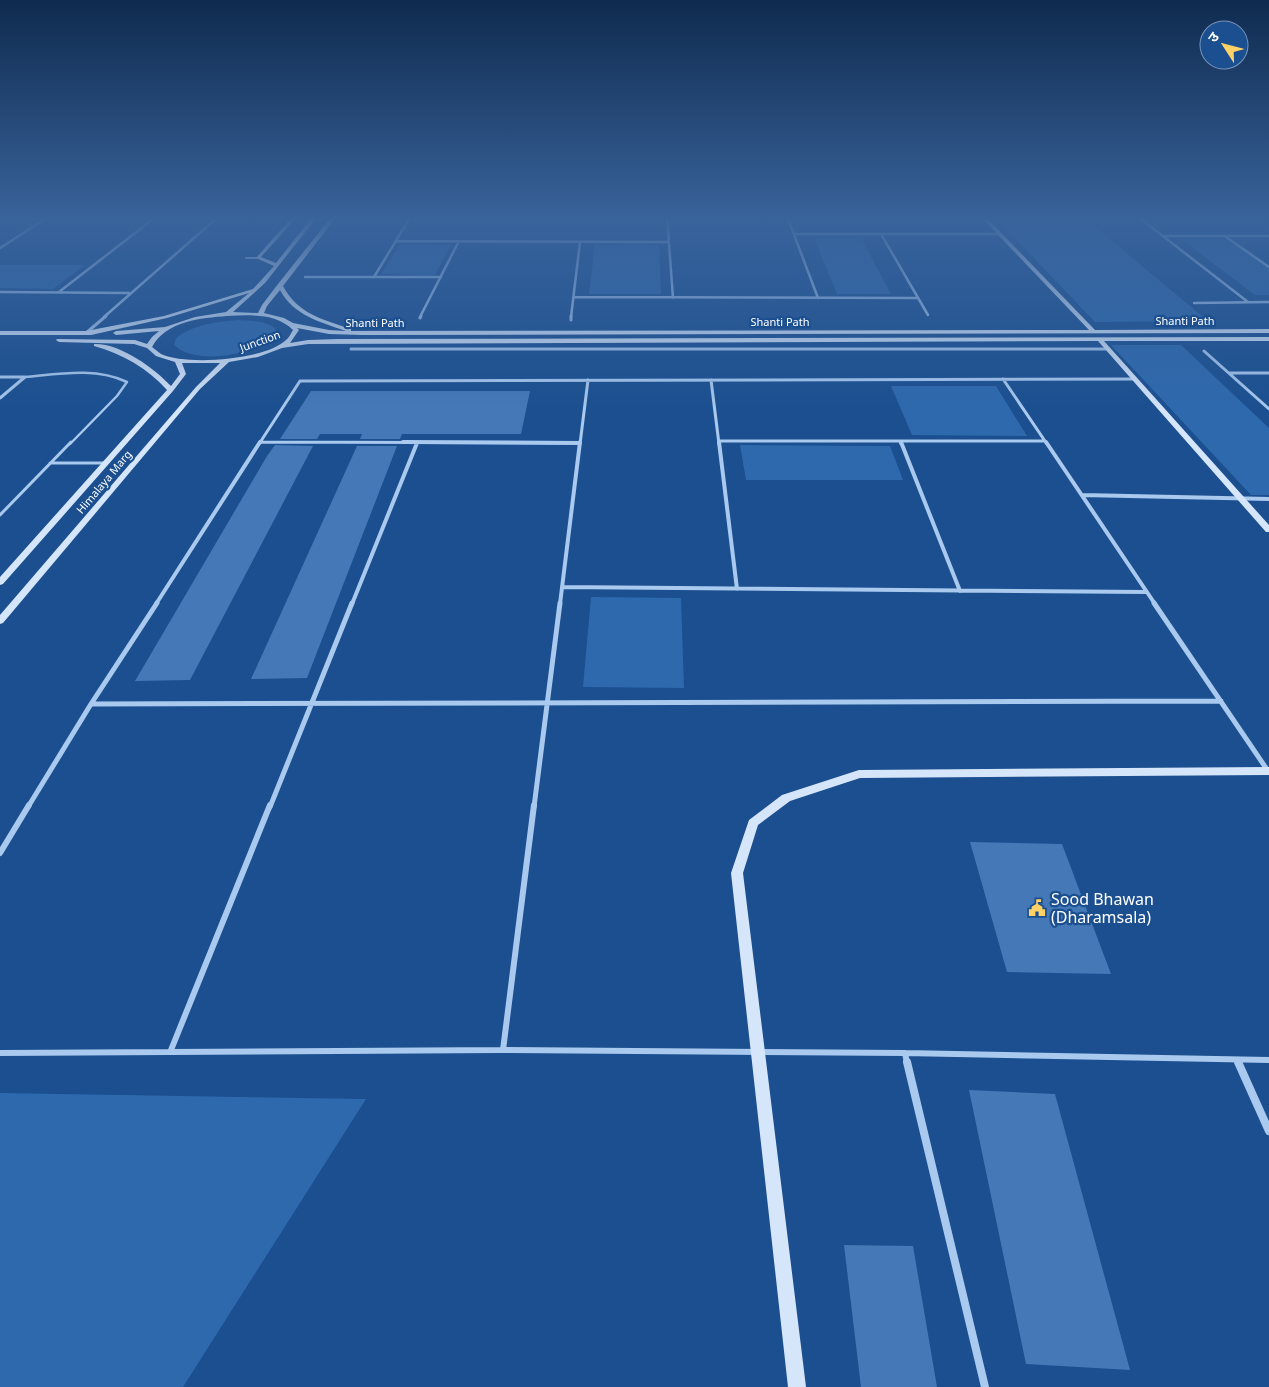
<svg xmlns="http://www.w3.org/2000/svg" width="1269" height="1387" viewBox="0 0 1269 1387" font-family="'Noto Sans','Noto Sans Devanagari',sans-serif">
	<rect width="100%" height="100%" fill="#1b4f8f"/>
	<path fill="#2e69ad" d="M994,216H1082L1208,321L1095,322Z
		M814,238H861L891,294H837Z
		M1181,239H1228L1269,267V295H1255Z
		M400,244L451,245L435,275L381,274Z
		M595,245H659L661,294H589Z
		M0,265H85L53,289L0,288Z
		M238,320C250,321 268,320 276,330L275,336C254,355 196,366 174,345L176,338C195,324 215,322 238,320Z
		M1111,345H1181L1269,428V495H1251Z
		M891,386H996L1027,436L912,435Z
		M740,445L890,446L903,480H746Z
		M591,597L681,598L684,688L583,687Z
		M0,1093L366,1099L183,1387H0Z"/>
	<path fill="#4478b7" d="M311,391H530L521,434H402L400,439H360L362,434H320L317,439H280Z
		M275,445L313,446L190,680L135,681L267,456Z
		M357,446H397L307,678L251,679Z
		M970,842L1062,844L1111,974L1007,972Z
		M969,1090L1055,1094L1130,1370L1026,1364Z
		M844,1245L913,1246L937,1387H861Z"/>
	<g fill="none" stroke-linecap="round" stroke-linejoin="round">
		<path stroke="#a9c9ee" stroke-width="2" d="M246,258H258"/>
		<path stroke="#a9c9ee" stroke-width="2.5" d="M25,377C59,374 95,367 127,382L117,396L70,444"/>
		<path stroke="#a9c9ee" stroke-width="3" d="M50,463H106
			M0,515L71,442"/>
		<path stroke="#a9c9ee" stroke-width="2.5" d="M667,216L673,298
			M787,216L818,298
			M1137,216L1248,302
			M794,234H1000
			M881,234L928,315
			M1165,236H1269
			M1226,237L1269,267
			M396,241L669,242
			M0,248L50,216
			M305,277H441
			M374,277L411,216
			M0,292L129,293
			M59,292L157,216
			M574,297L918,298
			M1194,303L1269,302
			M104,317L219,216
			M420,317L459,241
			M571,317L580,242"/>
		<path stroke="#a9c9ee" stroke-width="3" d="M420,318L421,316
			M571,320V316
			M86,333L106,316
			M351,349H1108
			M1204,351L1269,409
			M1229,373H1269
			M0,377H24
			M1003,379L1047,444
			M711,380L719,444
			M0,398L25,377
			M719,441H1045
			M900,441L901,444
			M260,442L580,443
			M259,444L300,381L1134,379
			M580,444L588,380"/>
		<path stroke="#a9c9ee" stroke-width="4" d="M403,442L580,443
			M719,442L737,589
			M901,442L960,591
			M1046,442L1155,604
			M1082,495L1269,499
			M562,587L1147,592
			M156,604L260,442
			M352,604L417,443
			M560,604L580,442"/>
		<path stroke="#a9c9ee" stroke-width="5" d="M1154,603L1268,771
			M91,704L1221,701
			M28,807L91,704L157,603
			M270,807L352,603
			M534,807L560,603"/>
		<path stroke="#a9c9ee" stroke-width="6" d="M0,853L29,805
			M171,1050L270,805
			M503,1050L534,805
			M0,1053L503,1050L905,1053L1269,1060
			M905,1053L907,1063
			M1237,1060L1238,1063"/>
		<path stroke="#a9c9ee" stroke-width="8" d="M907,1062L985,1387
			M1238,1062L1269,1131"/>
		<path fill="#d6e6fa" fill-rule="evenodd" d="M293,216H298L261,257L276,263L313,216H318L265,283L233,312L258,313L262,305L278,284L332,216H337L283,286C298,314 322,319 351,329V331L1089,330L980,216H985L1095,330L1269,329V333L361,335L329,334L297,328L299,330L290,343L308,340L338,339L1269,337V341H1104L1269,525V532H1266L1098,341L308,344L282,348L258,357L229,362L200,389L3,623L0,624V615L196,387L220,363H182L186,374L173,391L3,584L0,585V577L167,390C147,368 123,354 94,346V344C120,343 154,368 171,386L180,374L175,362L156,356L147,348L134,344L59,342L56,340L57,339L135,340L147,344L152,337L159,331L116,335L113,333L116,331L165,327L195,317L226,312L249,293L167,318L91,335H0V331H86L164,316L253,289L274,266L256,258ZM280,290C293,315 320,322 346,331L329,330L293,323L284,318L264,313L267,306ZM227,316C250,315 276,313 293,330C291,333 289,338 286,340C265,360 187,366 161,354C158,352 155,349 152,347C166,321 201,318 227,316Z
			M1269,767V775L860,778L790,801L758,825L743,873L806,1387H788L731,873L749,820L782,795L859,770Z"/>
	</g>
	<linearGradient id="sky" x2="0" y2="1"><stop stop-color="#0f2b4f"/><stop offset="0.53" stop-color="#39639b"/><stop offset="1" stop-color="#39639b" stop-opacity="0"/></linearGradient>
	<rect width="1269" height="411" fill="url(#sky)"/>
	<defs>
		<g id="civic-bare" transform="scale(1.35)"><path d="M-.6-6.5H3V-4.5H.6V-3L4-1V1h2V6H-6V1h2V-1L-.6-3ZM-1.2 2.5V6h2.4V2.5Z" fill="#ffd166" stroke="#1b4f8f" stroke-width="2.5" paint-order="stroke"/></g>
	</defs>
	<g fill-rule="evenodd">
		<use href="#civic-bare" x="1037" y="908"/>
	</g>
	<g text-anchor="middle" stroke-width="4.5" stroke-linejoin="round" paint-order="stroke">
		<g font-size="11" fill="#fff" stroke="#1b4f8f">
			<text x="1185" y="325">Shanti Path</text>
			<text x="780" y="326">Shanti Path</text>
			<text x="375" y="327">Shanti Path</text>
			<text transform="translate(260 341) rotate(-20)" y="4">Junction</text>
			<text transform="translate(104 482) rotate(-50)" y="4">Himalaya Marg</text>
		</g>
		<g font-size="16" fill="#fff" stroke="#1b4f8f" text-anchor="start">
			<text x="1051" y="905">Sood Bhawan<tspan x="1051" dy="18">(Dharamsala)</tspan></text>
		</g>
	</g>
	<g transform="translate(1224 45) rotate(306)"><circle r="24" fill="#1b4f8f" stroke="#7695bc"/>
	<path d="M0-4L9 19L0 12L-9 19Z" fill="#ffd166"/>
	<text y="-8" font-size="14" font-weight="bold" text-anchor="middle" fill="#ffffff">उ</text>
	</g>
</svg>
